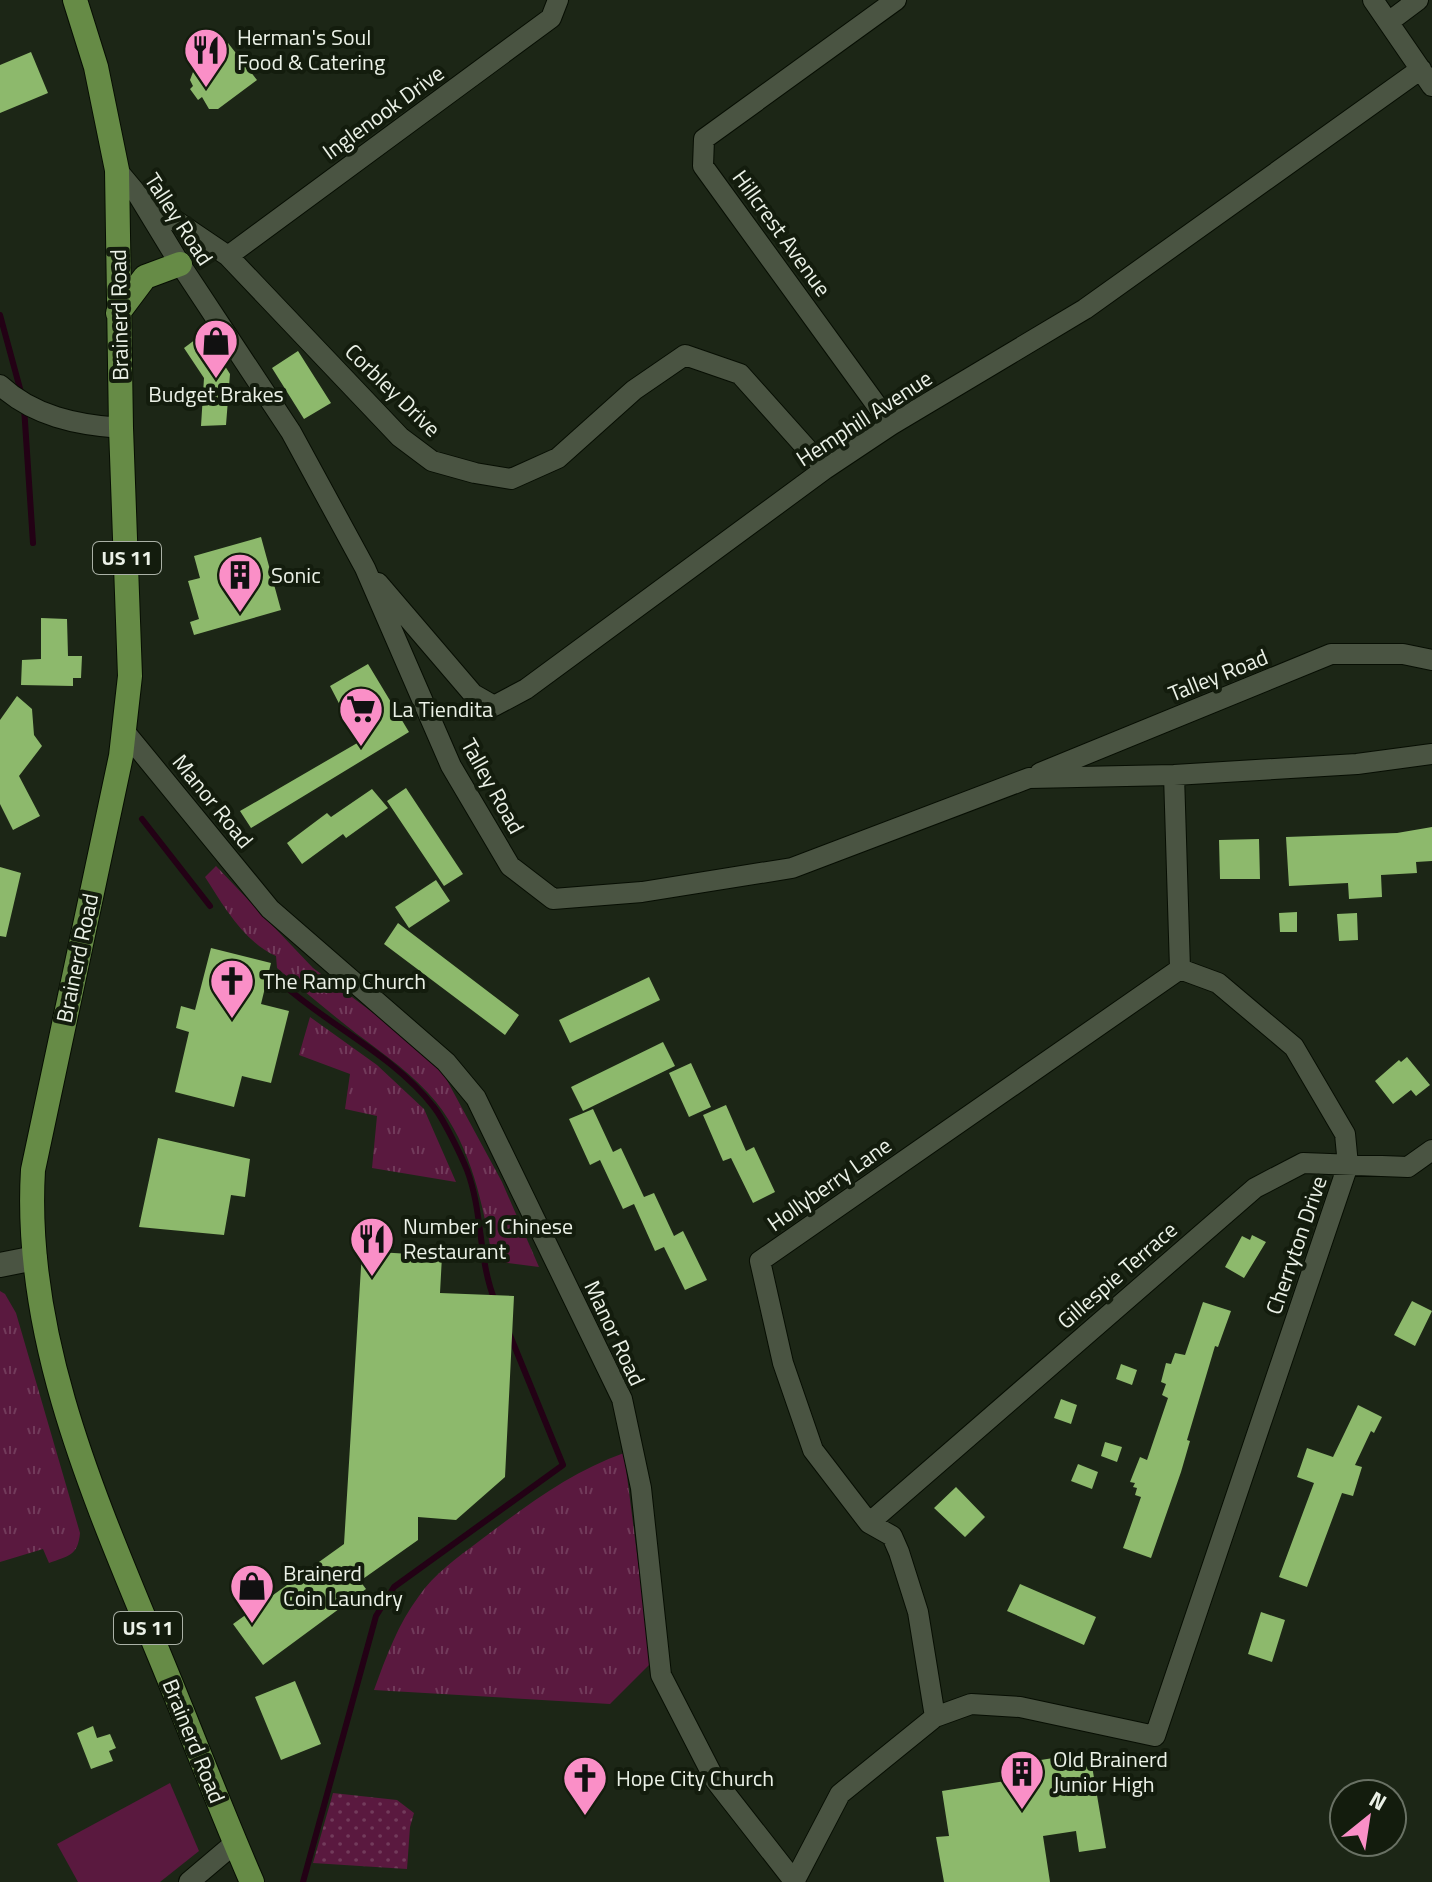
<svg xmlns="http://www.w3.org/2000/svg" width="1432" height="1882" viewBox="0 0 1432 1882" font-family="'Titillium Web',sans-serif">
	<defs>
		<pattern id="grass-tufts" width="24" height="20" patternUnits="userSpaceOnUse" patternTransform="scale(2)"><rect width="24" height="20" fill="#5a193f"/><path d="M3 7l-1-3M5 7V3M7 7l1-3M15 17l-1-3M17 17v-4M19 17l1-3" fill="none" stroke="#723b5b"/></pattern>
		<pattern id="park-dots" width="8" height="8" patternUnits="userSpaceOnUse" patternTransform="scale(2)"><rect width="8" height="8" fill="#5a193f"/><path d="M2 2h.1M6 6h.1" fill="none" stroke="#723b5b" stroke-width="1.8" stroke-linecap="round"/></pattern>
	</defs>
	<rect width="100%" height="100%" fill="#1c2616"/>
	<path fill="url(#grass-tufts)" d="M216,866L313,968L380,1018L443,1073L502,1182L539,1267L493,1261C483,1206 472,1147 436,1102C414,1075 385,1055 357,1034C330,1013 304,991 277,968L276,956C244,942 223,905 205,877Z
		M310,1017L377,1065L424,1109L456,1182L372,1168L377,1116L345,1109L350,1074L299,1055Z
		M0,1291L5,1294L16,1313L80,1533C78,1556 68,1556 49,1563L43,1549L0,1562Z
		M624,1453L651,1663L610,1704L374,1690C386,1657 398,1624 419,1596C434,1574 457,1558 478,1542C523,1508 570,1472 624,1453Z"/>
	<path fill="url(#park-dots)" d="M333,1793L397,1800L414,1813L410,1827L407,1869L313,1863Z"/>
	<path fill="#5a193f" d="M170,1783L199,1851L160,1882H78L57,1844Z"/>
	<g fill="none" stroke-linecap="round" stroke-linejoin="round">
		<path stroke="#230115" stroke-width="6" d="M0,315L22,396
			M24,407L33,543
			M142,819L210,906
			M286,987C332,1027 395,1057 433,1106C443,1118 461,1155 467,1170C483,1212 478,1259 495,1301
			M303,1882L376,1616L394,1587L563,1465L509,1333"/>
	</g>
	<path fill="#8db96c" d="M228,43L257,80L218,109H209L202,97L198,100L190,89L193,86L190,80L193,72Z
		M31,52L48,93L0,113V65Z
		M204,333L230,374L226,425L201,426L204,378L184,348Z
		M298,351L331,403L304,419L272,368Z
		M261,537L281,610L194,635L190,622L199,619L188,581L200,578L194,556Z
		M41,618L67,619L68,656H82L81,678H73V686L21,685L22,660L41,659Z
		M368,664L409,732L251,828L240,811L359,742L330,686Z
		M17,696L32,709L34,735L42,746L19,776L40,816L13,830L0,804V720Z
		M406,788L463,874L444,886L387,801Z
		M372,789L388,808L346,838L343,834L302,864L287,843L327,813L331,817Z
		M1432,827V861L1416,862L1417,873L1381,875L1382,897L1349,899L1348,883L1289,886L1286,837L1397,833Z
		M1259,839L1260,879H1220L1219,840Z
		M0,867L21,873L6,937L0,936Z
		M436,880L450,901L409,928L395,907Z
		M1297,912V932H1280L1279,913Z
		M1357,913L1358,940L1339,941L1337,914Z
		M398,923L519,1015L505,1035L384,944Z
		M211,948L271,963L261,1004L289,1011L271,1083L242,1076L234,1107L175,1092L189,1032L176,1028L181,1006L195,1010Z
		M649,977L660,1000L570,1043L559,1020Z
		M663,1042L675,1066L583,1111L571,1087Z
		M1407,1057L1430,1085L1416,1096L1411,1090L1393,1104L1375,1081L1399,1060L1401,1062Z
		M691,1063L711,1107L689,1117L669,1073Z
		M726,1105L746,1151L754,1147L775,1192L753,1203L731,1158L723,1161L703,1115Z
		M593,1109L613,1152L621,1148L644,1197L654,1193L674,1236L683,1231L707,1280L685,1290L664,1247L655,1251L634,1204L623,1209L600,1160L590,1165L569,1119Z
		M158,1138L250,1159L245,1197L231,1195L224,1235L139,1227Z
		M1252,1235L1266,1242L1244,1278L1225,1267L1242,1236L1250,1240Z
		M362,1251L442,1256L440,1293L514,1296L505,1477L456,1520L418,1517V1540L360,1581L366,1589L263,1665L233,1624L344,1544Z
		M1412,1301L1432,1311L1415,1346L1394,1335Z
		M1203,1302L1231,1311L1218,1347L1215,1346L1187,1440L1190,1441L1181,1472L1151,1558L1123,1548L1141,1497L1135,1495L1137,1488L1133,1487L1135,1483L1130,1482L1140,1457L1147,1460L1168,1398L1162,1395L1166,1384L1161,1382L1166,1363L1171,1364L1175,1353L1185,1355Z
		M1121,1364L1137,1370L1132,1385L1116,1379Z
		M1061,1399L1077,1405L1071,1424L1054,1418Z
		M1358,1405L1382,1417L1374,1433L1371,1431L1355,1465L1362,1467L1353,1496L1342,1493L1307,1587L1279,1577L1314,1483L1297,1477L1307,1448L1333,1457Z
		M1105,1442L1122,1447L1117,1462L1101,1456Z
		M1078,1464L1098,1472L1092,1489L1071,1481Z
		M956,1487L985,1517L965,1537L934,1508Z
		M1020,1584L1096,1617L1084,1645L1007,1611Z
		M1261,1612L1285,1620L1272,1662L1248,1654Z
		M295,1681L321,1744L281,1760L255,1697Z
		M93,1726L97,1738L110,1734L116,1748L109,1751L113,1761L91,1769L77,1733Z
		M1066,1756L1068,1769L1092,1766L1106,1848L1079,1852L1076,1831L1043,1836L1050,1882H944L936,1837L949,1836L942,1791L1030,1777L1028,1762Z"/>
	<g fill="none" stroke-linecap="round" stroke-linejoin="round">
		<g stroke="#070e03" stroke-width="22">
			<path id="minor" d="M1373,0L1432,86
				M1390,21L1418,0
				M117,170L138,195L180,264L291,432L365,568L451,766L510,866L553,899L642,892L792,868L1029,778L1174,775L1357,764L1432,754
				M145,200L228,256L400,437L432,461L475,473L511,479L558,458L634,390L685,355L740,374L825,469
				M228,256L551,18L558,0
				M0,385C33,416 77,425 121,428
				M891,425L703,166L704,139L896,0
				M378,583L473,694L494,706L526,689L825,469L891,425L1085,309L1421,69
				M125,732L270,909L446,1062L476,1098L622,1399L641,1488L661,1675L715,1780L794,1881
				M1040,773L1331,654H1403L1432,660
				M869,1523L1255,1188L1303,1163L1408,1167L1432,1150
				M935,1717L918,1612L899,1552L892,1536L869,1523L813,1450L783,1363L760,1261L1180,969
				M189,1882L235,1843
				M794,1882L840,1794L935,1717L971,1704L1020,1707L1155,1736L1348,1165L1345,1134L1294,1047L1218,983L1180,969L1174,775"/>
		</g>
		<g stroke="#070e03" stroke-width="26">
			<path id="tertiary" d="M0,1265L35,1258"/>
		</g>
		<g stroke="#070e03" stroke-width="26">
			<path id="primary" d="M75,0L96,67L117,170L121,428L130,676L121,756L33,1170C23,1339 95,1499 158,1652C190,1729 219,1806 252,1882
				M118,313L145,277L180,264"/>
		</g>
		<use href="#minor" stroke="#4a5442" stroke-width="20"/>
		<use href="#tertiary" stroke="#4a5442" stroke-width="24"/>
		<use href="#primary" stroke="#668b46" stroke-width="24"/>
	</g>
	<defs>
		<g id="restaurant-pin" transform="scale(2.3)"><path d="M0 17L-7.5 6A9.5 9.5 0 1 1 7.5 6Z" fill="#fa8fc7" stroke="#131c0d"/><path d="M-5-6h1v4h1v-4h1v4h1v-4h1v5L-1.5 .5V6h-2V.5L-5-1ZM5-6V6H3V1.5H1.5Q1.5-4 5-6Z" fill="#111"/></g>
		<g id="shop-pin" transform="scale(2.3)"><path d="M0 17L-7.5 6A9.5 9.5 0 1 1 7.5 6Z" fill="#fa8fc7" stroke="#131c0d"/><path d="M-5-2.5h2.3a2.7 3.5 0 0 1 5.4 0H5L5.5 6h-11ZM-1.5-2.5h3a1.5 2.3 0 0 0-3 0Z" fill="#111"/></g>
		<g id="building-pin" transform="scale(2.3)"><path d="M0 17L-7.5 6A9.5 9.5 0 1 1 7.5 6Z" fill="#fa8fc7" stroke="#131c0d"/><path d="M-4-6H4V6H1V3H-1V6H-4ZM-2.5-4.3h1.7v1.8h-1.7ZM.8-4.3h1.7v1.8H.8ZM-2.5-1h1.7V.8h-1.7ZM.8-1h1.7V.8H.8Z" fill="#111"/></g>
		<g id="supermarket-pin" transform="scale(2.3)"><path d="M0 17L-7.5 6A9.5 9.5 0 1 1 7.5 6Z" fill="#fa8fc7" stroke="#131c0d"/><path d="M-6-5.5h2.5l.6 2H6L4.5 2H-2.5L-4.4-4H-6ZM-1.5 3.2a1.3 1.3 0 1 0 .1 0ZM3 3.2a1.3 1.3 0 1 0 .1 0Z" fill="#111"/></g>
		<g id="church-pin" transform="scale(2.3)"><path d="M0 17L-7.5 6A9.5 9.5 0 1 1 7.5 6Z" fill="#fa8fc7" stroke="#131c0d"/><path d="M-1.2-6h2.4v3.5h3.3v2.4h-3.3V6h-2.4V-.1h-3.3v-2.4h3.3Z" fill="#111"/></g>
	</defs>
	<g fill-rule="evenodd">
		<use href="#restaurant-pin" x="206" y="50"/>
		<use href="#shop-pin" x="216" y="341"/>
		<use href="#building-pin" x="240" y="575"/>
		<use href="#supermarket-pin" x="361" y="709"/>
		<use href="#church-pin" x="232" y="981"/>
		<use href="#restaurant-pin" x="372" y="1239"/>
		<use href="#shop-pin" x="252" y="1586"/>
		<use href="#building-pin" x="1022" y="1772"/>
		<use href="#church-pin" x="585" y="1778"/>
	</g>
	<g text-anchor="middle" stroke-width="8" stroke-linejoin="round" paint-order="stroke">
		<g fill="#131c0d" stroke="#aab1a6" stroke-width="2">
			<rect x="93" y="542" width="68" height="32" rx="6"/>
			<rect x="114" y="1612" width="68" height="32" rx="6"/>
		</g>
		<g font-size="20" font-weight="bold" fill="#ebf1e7">
			<text x="127" y="565">US 11</text>
			<text x="148" y="1635">US 11</text>
		</g>
		<g font-size="22" fill="#ebf1e7" stroke="#131c0d" text-anchor="start">
			<text x="237" y="45">Herman's Soul<tspan x="237" dy="25">Food &amp; Catering</tspan></text>
			<text x="216" y="402" text-anchor="middle">Budget Brakes</text>
			<text x="271" y="583">Sonic</text>
			<text x="392" y="717">La Tiendita</text>
			<text x="263" y="989">The Ramp Church</text>
			<text x="403" y="1234">Number 1 Chinese<tspan x="403" dy="25">Restaurant</tspan></text>
			<text x="283" y="1581">Brainerd<tspan x="283" dy="25">Coin Laundry</tspan></text>
			<text x="1053" y="1767">Old Brainerd<tspan x="1053" dy="25">Junior High</tspan></text>
			<text x="616" y="1786">Hope City Church</text>
		</g>
		<g font-size="22" fill="#ebf1e7" stroke="#131c0d">
			<text transform="translate(383 112) rotate(-36)" y="8">Inglenook Drive</text>
			<text transform="translate(179 219) rotate(57)" y="8">Talley Road</text>
			<text transform="translate(782 233) rotate(54)" y="8">Hillcrest Avenue</text>
			<text transform="translate(119 315) rotate(-91)" y="8">Brainerd Road</text>
			<text transform="translate(393 390) rotate(44)" y="8">Corbley Drive</text>
			<text transform="translate(864 418) rotate(-33)" y="8">Hemphill Avenue</text>
			<text transform="translate(1218 675) rotate(-22)" y="8">Talley Road</text>
			<text transform="translate(493 786) rotate(61)" y="8">Talley Road</text>
			<text transform="translate(213 801) rotate(51)" y="8">Manor Road</text>
			<text transform="translate(77 958) rotate(-78)" y="8">Brainerd Road</text>
			<text transform="translate(829 1184) rotate(-35)" y="8">Hollyberry Lane</text>
			<text transform="translate(1296 1245) rotate(-71)" y="8">Cherryton Drive</text>
			<text transform="translate(1117 1275) rotate(-41)" y="8">Gillespie Terrace</text>
			<text transform="translate(615 1333) rotate(65)" y="8">Manor Road</text>
			<text transform="translate(194 1741) rotate(68)" y="8">Brainerd Road</text>
		</g>
	</g>
	<g transform="translate(1368 1818) rotate(30)"><circle r="38" fill="#131c0d" stroke="#697164" stroke-width="2"/>
	<path d="M0-6L14 30L0 20L-14 30Z" fill="#fa8fc7"/>
	<text y="-12" font-size="22" font-weight="bold" text-anchor="middle" fill="#ebf1e7">N</text>
	</g>
</svg>
